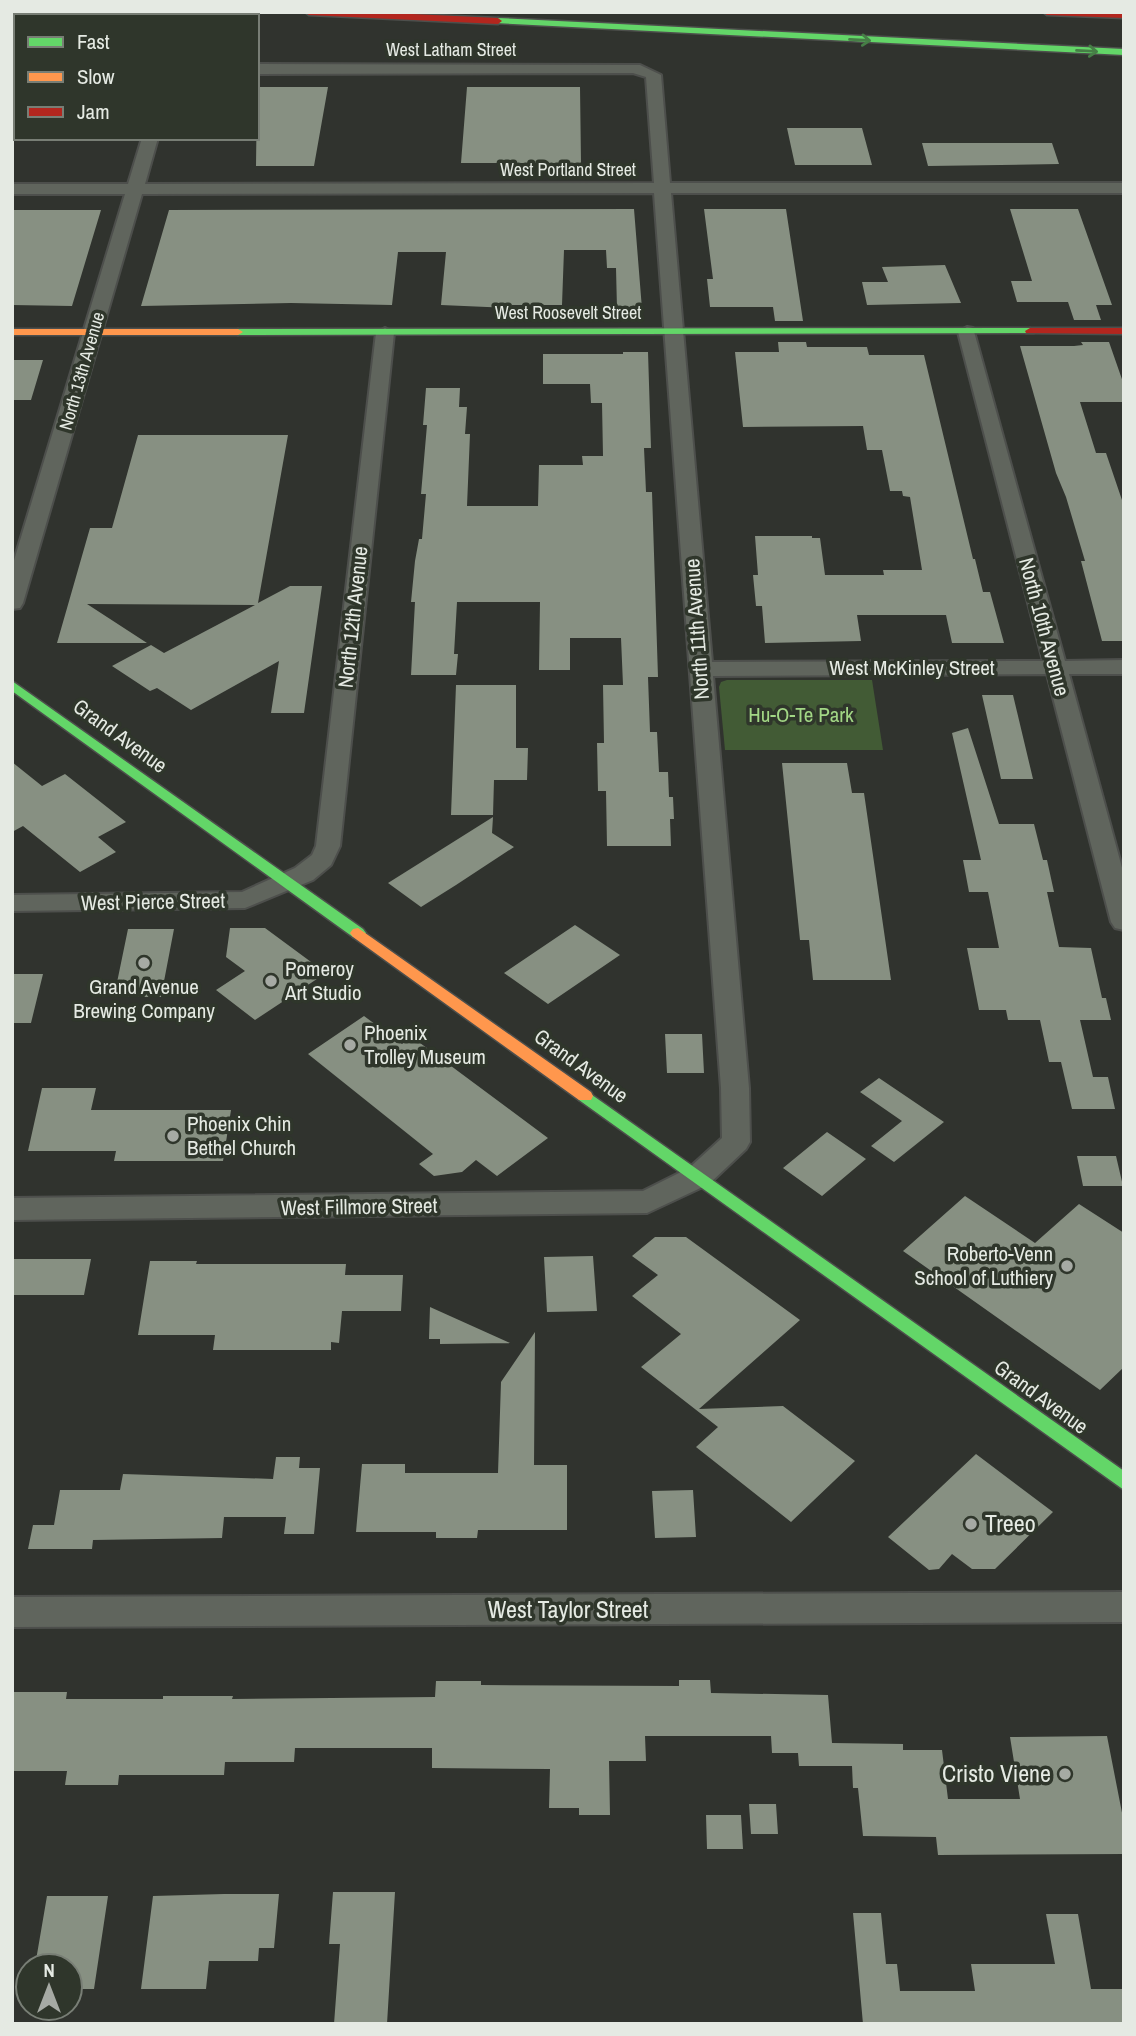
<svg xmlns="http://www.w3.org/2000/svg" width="1136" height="2036" viewBox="0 0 1136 2036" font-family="'Archivo Narrow',sans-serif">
	<rect width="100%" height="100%" fill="#30332e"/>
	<path fill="#425b35" d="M727,680H872L883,750H725L719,687L721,682Z"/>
	<path fill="#879082" d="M257,87H328L314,166H256Z
		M467,87H580L581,163H461Z
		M787,128H862L872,165H795Z
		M922,143H1052L1059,164L928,166Z
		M634,209L642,309H617L616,268H607L606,250H564L562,305H512V308L441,305L446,252H398L392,305L291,303L141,306L169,210Z
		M704,209H786L803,321H775L773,307H710L707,279H713Z
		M1010,209H1078L1112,305H1096L1101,320H1074L1068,302H1017L1011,281H1032Z
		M12,210H101L72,306L12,305Z
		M945,265L961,303L867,305L862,282H888L882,267Z
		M778,342H806L807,347H867L869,355H924L973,559H975L983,592H990L1004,643H952L946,615H857L861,641L765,643L762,606H756L753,575H758L755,536H812V538H820L825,575H884L883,570H922L910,497L903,496L902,491H890L882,450H867L863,426L743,427L735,352H779Z
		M1081,342H1109L1124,385V402H1080L1096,453H1106L1124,506V641H1102L1081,561H1085L1066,497L1056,473L1020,346H1074L1083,345Z
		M623,352H648L651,448H644L646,492H652L658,677H648L650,732H657L659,772H668L669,797H673L674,819H670L671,846H607L606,791H598L597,743H604L603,685H623L621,638H570V670H539L540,602H457L454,654H458L456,675H411L415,602H411L415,561L419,539H422L426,494H421L427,425H423L426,388H460L459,407H467L465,434H470L467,506H538L539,465H583L582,456H603L602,403H591L590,384H543V354H623Z
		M12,360H43L31,400H12Z
		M138,435H288L258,603L290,586H322L304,713H271L279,661L191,710L157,688L150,691L112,666L151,645L164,653L255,605L87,604L147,643H57L90,528H112Z
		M456,685H516V748H528L527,780H494L493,815H451Z
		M982,695H1013L1033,779H1001Z
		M968,728L999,824H1034L1043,860H1047L1054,892H1047L1059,947L1091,948L1102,998H1106L1111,1020H1080L1093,1077H1108L1115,1109H1072L1061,1062H1049L1040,1020H1008L1006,1010H979L967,948H999L988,892H969L963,860H981L952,733Z
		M12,762L42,786L65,774L126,822L98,837L116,852L80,872L23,826L12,832Z
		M782,763H847L852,793H864L891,980H813L809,940H800Z
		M493,817L492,833L514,847L456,885L421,907L388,883Z
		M575,925L620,955L548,1004L504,973Z
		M230,928H265L326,973L255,1020L216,990L245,971L226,957Z
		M128,929H174L161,997H114Z
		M12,974H43L31,1023H12Z
		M364,1016L402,1044L412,1037L548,1138L497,1176L476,1160L462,1172L434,1176L419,1164L433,1154L308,1054Z
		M665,1034H702L704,1073H667Z
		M879,1078L944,1122L894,1162L871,1146L902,1121L860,1092Z
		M42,1088H96L91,1110H231L223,1161H114L116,1151H28Z
		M827,1132L866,1159L822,1196L783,1168Z
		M1077,1156H1116L1123,1186H1083Z
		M965,1196L1035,1243L1079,1204L1124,1233V1367L1100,1390L903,1251Z
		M655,1237H686L800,1320L699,1409L783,1406L855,1461L791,1522L696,1447L718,1427L641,1367L681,1334L632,1296L658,1275L632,1256Z
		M593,1256L597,1311L547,1312L544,1257Z
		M12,1259H91L84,1295H12Z
		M150,1261H197L196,1264H346L345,1275H403L401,1311H342L339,1343L331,1342V1350H213L215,1335H138Z
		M430,1307L510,1343L440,1344V1339H429Z
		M535,1332L534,1465H567V1530H478L477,1538H436V1532H356L362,1464H405V1473H498L501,1382Z
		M976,1454L1053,1512L995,1569H972L952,1554L939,1569L929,1570L888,1537Z
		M276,1457H300L299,1468H320L314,1534H284L286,1517H224L222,1538L93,1540L92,1549H28L33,1525H54L60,1490H120L123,1474L273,1479Z
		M693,1490L696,1537L655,1538L652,1491Z
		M679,1680H710L711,1693L828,1695L832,1743L903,1744V1750H942L948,1799H1020L1010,1737L1107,1736L1124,1823V1854L938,1855L936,1837L863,1836L858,1788H853L852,1766H799L798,1753H772L771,1736H645L646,1761H609L610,1815H579V1808H549L550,1769L432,1768V1748H295L294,1762H225L224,1775H119L118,1785H65L67,1771H12V1692H67L66,1699H163V1696H233L232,1699L435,1697L436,1681H481V1685L679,1686Z
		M749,1804H776L778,1834H751Z
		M706,1815H741L743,1849H707Z
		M333,1892H395L387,2024H334L340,1944H329Z
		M224,1894H279L274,1948H259L258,1961H209L206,1989H141L153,1896Z
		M47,1896H108L94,1989H70V1966H35Z
		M853,1913H881L886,1964H897L900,1991H975L971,1964H1055L1046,1914H1078L1091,1989H1124V2024H863Z"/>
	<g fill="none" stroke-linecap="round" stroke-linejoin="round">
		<g stroke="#4d4f4c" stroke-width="4">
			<path id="street" d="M257,64L640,65L661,75L670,183H1124V193H671L712,662L1043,661L958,332L967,327L973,328L1065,661L1124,660V674H1069L1124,875V930L1115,928L1111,922L1047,674L713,676L749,1088L750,1142L746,1149L709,1184L647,1213L12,1220V1198L643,1191L689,1168L722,1138L721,1088L654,193L142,194L23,603L20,608L12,609V567L125,194H12V184H128L142,138H158L145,184L654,183L646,77L633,73L257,74Z
				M12,65H16V75H12Z
				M385,328L394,333L340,846L331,865L313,880L245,908L12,911V895L242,892L295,868L312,855L316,846L376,333Z
				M1124,1592V1622L12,1627V1597Z"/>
		</g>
		<g stroke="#4d4f4c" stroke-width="3">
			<path id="fast" d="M498,18L1124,49V55L495,23L494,21Z
				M1030,328L1035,331L1034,333L238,335L233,332L238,329Z
				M12,681L363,929L366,933L363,937H353L12,691Z
				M585,1090L1124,1471V1490L579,1100L577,1096L579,1092Z"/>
		</g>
		<g stroke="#4d4f4c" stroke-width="3">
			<path id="slow" d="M12,329H238L243,332L238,335H12Z
				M358,928L591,1092L593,1096L591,1100H579L353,937L350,933L353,929Z"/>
		</g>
		<g stroke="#4d4f4c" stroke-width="3">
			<path id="jam" d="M305,12H369L498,18L502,21L498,24L309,15Z
				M1043,12H1124V18L1047,15Z
				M1030,328H1124V334L1026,333L1025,331Z"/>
		</g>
		<use href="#street" fill="#60655d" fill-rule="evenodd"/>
		<use href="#fast" fill="#63d668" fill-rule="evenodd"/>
		<use href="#slow" fill="#ff974d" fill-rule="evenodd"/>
		<use href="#jam" fill="#b3261e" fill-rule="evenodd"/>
	</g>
	<defs><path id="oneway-shaft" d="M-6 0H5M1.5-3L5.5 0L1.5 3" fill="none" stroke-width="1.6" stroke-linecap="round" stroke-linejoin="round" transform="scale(1.75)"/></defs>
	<g stroke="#467e46">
		<use href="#oneway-shaft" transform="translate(860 40) rotate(3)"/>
		<use href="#oneway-shaft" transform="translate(1087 51) rotate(3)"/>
	</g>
	<g fill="#a6aaa4" stroke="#2f362b" stroke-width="2.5">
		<circle cx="144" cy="963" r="7"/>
		<circle cx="271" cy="981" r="7"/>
		<circle cx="350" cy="1045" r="7"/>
		<circle cx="173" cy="1136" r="7"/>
		<circle cx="1067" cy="1266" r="7"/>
		<circle cx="971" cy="1524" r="7"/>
		<circle cx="1065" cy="1774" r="7"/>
	</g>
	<g text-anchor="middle" stroke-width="7" stroke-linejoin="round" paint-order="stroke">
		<g font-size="18" fill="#e5eae3" stroke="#2f362b">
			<text x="451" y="56">West Latham Street</text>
			<text x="568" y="176">West Portland Street</text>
			<text x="568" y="319">West Roosevelt Street</text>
			<text transform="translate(82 371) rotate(-74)" y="6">North 13th Avenue</text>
		</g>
		<g font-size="21" fill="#e5eae3" stroke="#2f362b">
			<text transform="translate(353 617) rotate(-84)" y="7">North 12th Avenue</text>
			<text transform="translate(1044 627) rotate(75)" y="7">North 10th Avenue</text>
			<text transform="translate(697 629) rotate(-94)" y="7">North 11th Avenue</text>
			<text x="912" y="675">West McKinley Street</text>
			<text transform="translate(120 736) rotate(36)" y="7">Grand Avenue</text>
			<text transform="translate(153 902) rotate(-1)" y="7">West Pierce Street</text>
			<text transform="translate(581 1066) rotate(36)" y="7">Grand Avenue</text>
			<text transform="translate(359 1207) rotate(-1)" y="7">West Fillmore Street</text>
			<text transform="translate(1041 1397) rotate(36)" y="7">Grand Avenue</text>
		</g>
		<g font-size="21" fill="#a2d785" stroke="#2f362b">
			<text x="801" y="722">Hu-O-Te Park</text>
		</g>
		<g font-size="21" fill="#e5eae3" stroke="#2f362b" text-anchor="start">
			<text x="285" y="976">Pomeroy<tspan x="285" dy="24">Art Studio</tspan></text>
			<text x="144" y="994" text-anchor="middle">Grand Avenue<tspan x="144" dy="24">Brewing Company</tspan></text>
			<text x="364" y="1040">Phoenix<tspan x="364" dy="24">Trolley Museum</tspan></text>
			<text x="187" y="1131">Phoenix Chin<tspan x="187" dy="24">Bethel Church</tspan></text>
			<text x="1053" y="1261" text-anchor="end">Roberto-Venn<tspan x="1053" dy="24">School of Luthiery</tspan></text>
		</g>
		<g font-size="24" fill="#e5eae3" stroke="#2f362b" text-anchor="start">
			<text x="985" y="1532">Treeo</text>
			<text x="1051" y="1782" text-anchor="end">Cristo Viene</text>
		</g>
		<g font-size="24" fill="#e5eae3" stroke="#2f362b">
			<text x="568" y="1618">West Taylor Street</text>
		</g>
	</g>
	<rect width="1136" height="2036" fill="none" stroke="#e5eae3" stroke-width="28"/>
	<rect x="14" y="14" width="245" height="126" fill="#2f362b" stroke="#787e75" stroke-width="2"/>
	<rect x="28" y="37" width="35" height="10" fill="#63d668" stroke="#787e75" stroke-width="2"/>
	<text x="77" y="49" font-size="21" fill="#e5eae3">Fast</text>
	<rect x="28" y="72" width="35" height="10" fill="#ff974d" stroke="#787e75" stroke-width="2"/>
	<text x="77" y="84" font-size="21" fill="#e5eae3">Slow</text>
	<rect x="28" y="107" width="35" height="10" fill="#b3261e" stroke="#787e75" stroke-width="2"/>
	<text x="77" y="119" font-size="21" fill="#e5eae3">Jam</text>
	<g transform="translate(49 1987)"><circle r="33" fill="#2f362b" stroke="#787e75" stroke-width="2"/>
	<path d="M0-5L12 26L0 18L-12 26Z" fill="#a6aaa4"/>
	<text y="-10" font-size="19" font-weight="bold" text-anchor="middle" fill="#e5eae3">N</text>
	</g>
</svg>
